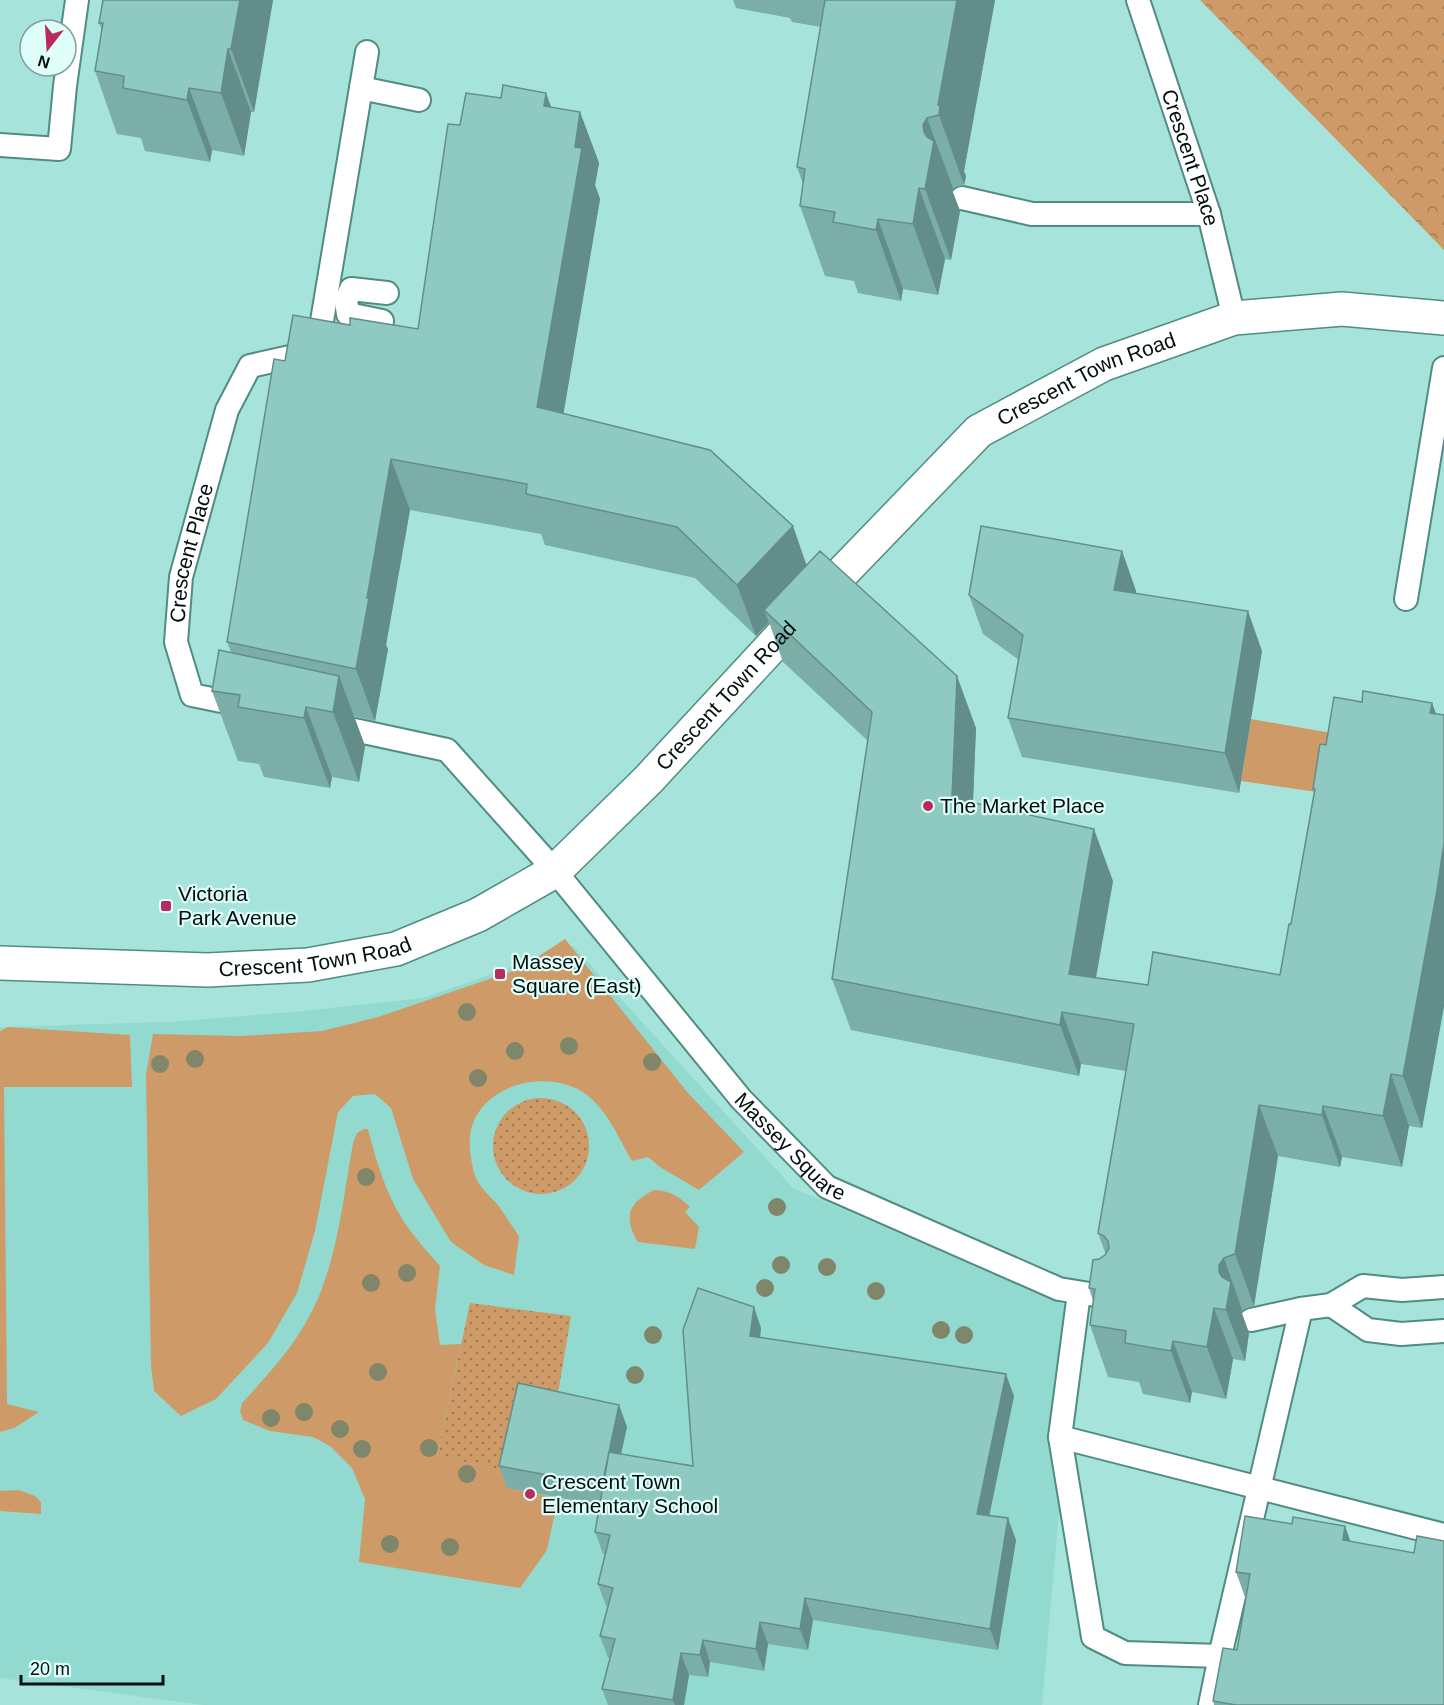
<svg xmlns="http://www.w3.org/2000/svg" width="1444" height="1705" viewBox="0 0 1444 1705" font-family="Helvetica,sans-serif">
	<defs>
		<pattern id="forest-crowns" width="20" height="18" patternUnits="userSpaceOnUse" patternTransform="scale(1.5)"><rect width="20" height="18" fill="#cd9a68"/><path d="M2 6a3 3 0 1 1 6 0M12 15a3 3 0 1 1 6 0" fill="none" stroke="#a47c54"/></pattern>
		<pattern id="park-dots" width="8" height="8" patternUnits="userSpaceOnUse" patternTransform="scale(1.5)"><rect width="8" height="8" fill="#cd9a68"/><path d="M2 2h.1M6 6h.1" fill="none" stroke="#a47c54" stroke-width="1.8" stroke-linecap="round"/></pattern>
	</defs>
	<rect width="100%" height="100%" fill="#a6e4db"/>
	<path fill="#92dad0" d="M573,946L793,1188L1077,1310L1042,1705H203L0,1678V1027L168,1022L293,1012L423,998Z"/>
	<path fill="#cd9a68" d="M1251,719L1354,737L1345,796L1241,781Z
		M565,939L688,1093L744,1152L699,1190L660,1167L648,1157L632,1161C618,1137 606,1106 581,1091C544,1070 486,1084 472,1126C467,1142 471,1161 475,1176C479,1187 491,1197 498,1205C505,1215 512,1226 519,1236L514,1275L484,1265L451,1242L413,1179L391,1108L375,1094L353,1096L338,1112L315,1231L297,1293L268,1343L216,1399L181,1416L154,1391L151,1366L146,1075L153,1034L240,1036L322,1031L378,1017L519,969Z
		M8,1027L130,1035L132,1087H4L7,1404L39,1412L14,1428L0,1432V1031Z
		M364,1129H368C375,1156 383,1185 397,1210C408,1230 424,1248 440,1266L435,1309L440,1345L461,1344L437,1457L511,1472L508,1488L558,1498L547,1550L520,1588L359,1562L365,1499L352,1468L330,1446L313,1437L270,1431L243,1420L240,1411L242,1403C265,1378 288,1353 305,1324C337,1270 342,1204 353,1143L357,1133Z
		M654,1190C671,1191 678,1196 690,1207L685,1212L699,1227L695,1249L638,1242C623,1217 628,1203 654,1190Z
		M19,1490L35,1496L41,1502V1514L0,1511V1491Z"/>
	<path fill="url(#forest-crowns)" d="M1200,0H1444V250Z"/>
	<path fill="url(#park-dots)" d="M493 1146a48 48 0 1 1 96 0a48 48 0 1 1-96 0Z
		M470,1303L571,1316L555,1411L511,1472L437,1457Z"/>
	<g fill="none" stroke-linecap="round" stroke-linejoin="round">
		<g stroke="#508b84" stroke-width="26">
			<g id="lane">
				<path id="s1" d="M1138,0L1209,214L1234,318"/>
				<path d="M361,88L419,100"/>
				<path d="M0,145L59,149L65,86L77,0"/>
				<path d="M962,198L1032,214H1209"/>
				<path d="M382,321L348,314L346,301L351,289L387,293"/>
				<path d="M1406,599L1444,368"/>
				<path id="s2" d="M246,706L192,695L176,642L181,577L227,410L250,366L317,351L367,52"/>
				<path id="s3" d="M331,725L447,750L555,871L741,1099L827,1187L1059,1289L1114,1298"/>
				<path d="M1079,1293L1060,1437L1093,1637L1125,1653L1220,1656L1301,1309"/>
				<path d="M1331,1305L1368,1330L1401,1334L1444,1331"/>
				<path d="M1251,1320L1301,1309L1331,1305L1363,1286L1402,1290L1444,1287"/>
				<path d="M1060,1437L1444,1535"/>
				<path d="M1210,1705L1220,1656"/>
			</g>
		</g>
		<g stroke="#508b84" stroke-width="36">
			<g id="secondary">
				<path id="s4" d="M0,963L208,970L308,965L396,949L478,915L555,871L648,780L785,632L979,431L1104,364L1234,318L1342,309L1444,318"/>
			</g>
		</g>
		<use href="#lane" stroke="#fff" stroke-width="22"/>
		<use href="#secondary" stroke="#fff" stroke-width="33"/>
	</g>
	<g fill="#80866a">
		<circle cx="467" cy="1012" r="9"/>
		<circle cx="569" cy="1046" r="9"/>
		<circle cx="515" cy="1051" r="9"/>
		<circle cx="195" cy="1059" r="9"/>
		<circle cx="652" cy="1062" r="9"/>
		<circle cx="160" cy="1064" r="9"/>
		<circle cx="478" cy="1078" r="9"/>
		<circle cx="366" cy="1177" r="9"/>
		<circle cx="777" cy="1207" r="9"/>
		<circle cx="781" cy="1265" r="9"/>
		<circle cx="827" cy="1267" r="9"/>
		<circle cx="407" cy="1273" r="9"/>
		<circle cx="371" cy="1283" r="9"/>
		<circle cx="765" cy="1288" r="9"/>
		<circle cx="876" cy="1291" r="9"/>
		<circle cx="941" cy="1330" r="9"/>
		<circle cx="653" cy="1335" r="9"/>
		<circle cx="964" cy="1335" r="9"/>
		<circle cx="378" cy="1372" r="9"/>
		<circle cx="635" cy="1375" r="9"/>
		<circle cx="304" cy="1412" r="9"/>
		<circle cx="271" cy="1418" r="9"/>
		<circle cx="340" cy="1429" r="9"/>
		<circle cx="429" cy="1448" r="9"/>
		<circle cx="362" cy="1449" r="9"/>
		<circle cx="467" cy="1474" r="9"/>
		<circle cx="390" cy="1544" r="9"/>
		<circle cx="450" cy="1547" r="9"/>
	</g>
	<path fill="#7aaea7" d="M103,0H273L254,112H251L244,156L212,150L210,162L145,151L141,138L117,134L95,71L102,30L99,23Z
		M733,0H995L964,171L966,176L964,185L953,188L952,190L960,211L951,260L945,259L938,295L903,289L901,301L858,293L854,281L825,276L800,206L803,184L797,167L821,27L792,22L790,18L736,8Z
		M551,107L580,112L599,163L595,185L600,199L563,413L807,565L976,728L973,802L1113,881L1096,978L1148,985L1280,975L1291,924L1314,793L1313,789L1326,745L1362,702L1432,703L1436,714L1444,715V1006L1422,1128L1409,1126L1402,1167L1342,1157L1340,1167L1278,1156L1254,1306L1242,1310L1241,1311L1249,1333L1245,1361L1233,1359L1226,1399L1192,1392L1190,1403L1143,1394L1139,1382L1108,1377L1090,1325L1093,1301L1089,1288L1099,1259L1106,1255L1098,1233L1126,1071L1081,1064L1079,1076L851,1030L832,979L868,741L783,662L769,622L756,636L695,578L545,545L541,534L410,510L386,645L388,649L375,721L354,716L365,746L359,782L332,777L330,788L264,777L259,764L238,761L212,691L231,652L227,642L285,361L350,325L418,329Z
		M1122,551L1136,591L1135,593L1262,651L1239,793L1022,757L1008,718L1019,660L983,634L969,595Z
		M761,1328L760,1337L1014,1396L989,1516L1016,1540L998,1650L813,1620L808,1650L768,1644L764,1671L710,1662L708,1677L689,1675L684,1705H608L602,1689L610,1658H608L600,1636L608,1606H606L598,1584L605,1554H603L595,1532L600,1505L507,1488L499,1466L619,1405L627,1427L621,1454L693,1466Z
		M1292,1524L1345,1526L1350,1541L1444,1705H1214L1213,1701L1237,1650L1246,1600L1236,1572Z"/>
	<path fill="#638d88" d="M240,0H273L254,112L231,49Z
		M957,0H995L964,171L966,176L964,185L939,115L938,105Z
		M228,49L251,112L244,156L221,93Z
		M189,88L212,150L210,162L187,100Z
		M546,93L565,144L544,106Z
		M580,112L599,163L595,185L600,199L556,458L537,407Z
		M927,118L953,188L952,190L960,211L951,260L925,189L923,125Z
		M919,188L945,259L938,295L913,224Z
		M878,219L903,289L901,301L876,230Z
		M391,459L410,510L386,645L388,649L375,721L356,669L367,598Z
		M793,526L811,578L764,610L769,622L756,636L737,585Z
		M1122,551L1136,591L1128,630L1114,590Z
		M1248,611L1262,651L1239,793L1225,753Z
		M339,676L365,746L359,782L333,712Z
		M957,676L976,728L971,849L952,798Z
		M1432,703L1444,736L1430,713Z
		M306,707L332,777L330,788L304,718Z
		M1094,829L1113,881L1089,1016L1069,974Z
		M1444,843V1006L1422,1128L1403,1076Z
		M1062,1012L1081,1064L1079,1076L1060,1025Z
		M1391,1074L1409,1126L1402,1167L1383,1116Z
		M1259,1105L1278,1156L1254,1306L1235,1254Z
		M1323,1106L1342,1157L1340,1167L1322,1115Z
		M1224,1258L1242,1310L1241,1311L1249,1333L1245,1361L1226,1310L1219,1272V1265Z
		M754,1307L761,1328L758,1358L750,1336Z
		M1214,1308L1233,1359L1226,1399L1207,1347Z
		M1173,1341L1192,1392L1190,1403L1171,1351Z
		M1006,1374L1014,1396L985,1536L977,1514Z
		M619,1405L627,1427L609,1507L602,1485Z
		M1008,1518L1016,1540L998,1650L990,1629Z
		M1345,1526L1370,1596L1343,1540Z
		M805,1598L813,1620L808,1650L800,1629Z
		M760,1622L768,1644L764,1671L756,1649Z
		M703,1640L710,1662L708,1677L700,1655Z
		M681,1653L689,1675L684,1705H675L673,1700Z"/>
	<path fill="#8ecac2" stroke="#638d88" stroke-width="1.5" d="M103,0H240L231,49H228L221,93L189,88L187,100L123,88L124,76L95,71L103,23H99Z
		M825,0H957L938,105H940L939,115L927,118L923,125L924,132L927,137L934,141L925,189L919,188L913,224L878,219L876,230L833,222L835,212L800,206L805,169L797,167Z
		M503,85L546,93L544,106L580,112L575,147L582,148L537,407L710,450L793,526L737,585L677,527L526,494L527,484L391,459L367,598H369L356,669L227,642L274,359L285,361L293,315L350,325V318L418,329L448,124L460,125L466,93L501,98Z
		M981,526L1122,551L1114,590L1248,611L1225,753L1008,718L1023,635L969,595Z
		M820,551L957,676L952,798L1094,829L1069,974L1148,985L1153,952L1280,975L1289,924H1291L1315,789H1313L1320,744L1326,745L1334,697L1362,702L1363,691L1432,703L1430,713L1444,715V843L1436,896L1403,1076L1391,1074L1383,1116L1323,1106L1322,1115L1259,1105L1235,1254L1224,1258L1219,1265V1272L1222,1277L1231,1282L1226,1310L1214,1308L1207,1347L1173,1341L1171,1351L1125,1343L1126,1331L1090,1325L1095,1289L1089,1288L1093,1260L1099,1259L1105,1255L1109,1248L1108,1241L1104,1236L1098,1233L1134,1024L1062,1012L1060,1025L832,979L872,712L764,610Z
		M219,650L339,676L333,712L306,707L304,718L238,707L240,695L212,691Z
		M698,1288L754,1307L750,1336L1006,1374L977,1514L1008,1518L990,1629L805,1598L800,1629L760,1622L756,1649L703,1640L700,1655L681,1653L673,1700L602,1689L615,1639L600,1636L613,1588L598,1584L610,1535L595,1532L609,1452L693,1466L683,1330Z
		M518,1383L619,1405L602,1485L499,1466Z
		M1245,1516L1292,1524L1293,1517L1345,1526L1343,1540L1414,1553L1417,1536L1444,1541V1705H1236L1213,1701L1223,1648L1237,1650L1250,1574L1236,1572Z"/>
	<g fill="#b92b5d" stroke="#e0fef9" stroke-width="2">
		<circle cx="928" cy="806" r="6"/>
		<rect x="160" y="900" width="12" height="12" rx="3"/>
		<rect x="494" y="968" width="12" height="12" rx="3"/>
		<circle cx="530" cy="1494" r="6"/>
	</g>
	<g text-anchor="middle" stroke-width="4.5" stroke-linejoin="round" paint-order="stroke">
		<g font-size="21" fill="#000f0d" stroke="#e0fef9">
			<text dy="7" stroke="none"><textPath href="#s1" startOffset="166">Crescent Place</textPath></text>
			<text dy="7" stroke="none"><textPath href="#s4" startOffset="1306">Crescent Town Road</textPath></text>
			<text dy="7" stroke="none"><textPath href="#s2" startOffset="201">Crescent Place</textPath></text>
			<text dy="7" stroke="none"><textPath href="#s4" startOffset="820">Crescent Town Road</textPath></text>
			<text dy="7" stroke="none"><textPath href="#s4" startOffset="316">Crescent Town Road</textPath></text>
			<text dy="7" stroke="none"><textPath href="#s3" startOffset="644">Massey Square</textPath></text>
		</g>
		<g font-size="21" fill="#000f0d" stroke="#e0fef9" text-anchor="start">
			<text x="940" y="813">The Market Place</text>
			<text x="178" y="901">Victoria<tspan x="178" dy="24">Park Avenue</tspan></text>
			<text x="512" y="969">Massey<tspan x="512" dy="24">Square (East)</tspan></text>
			<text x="542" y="1489">Crescent Town<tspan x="542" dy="24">Elementary School</tspan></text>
		</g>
	</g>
	<g transform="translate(48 48) rotate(197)"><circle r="28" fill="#e0fef9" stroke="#869e9b" stroke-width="1.5"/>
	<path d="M0-4.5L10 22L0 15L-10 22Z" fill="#b92b5d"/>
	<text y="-9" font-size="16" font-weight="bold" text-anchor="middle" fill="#000f0d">N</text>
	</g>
	<path d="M21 1675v9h142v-9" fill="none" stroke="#000f0d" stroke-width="3"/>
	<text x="30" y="1675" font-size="18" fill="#000f0d" stroke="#e0fef9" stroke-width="4.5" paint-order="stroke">20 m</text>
</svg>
